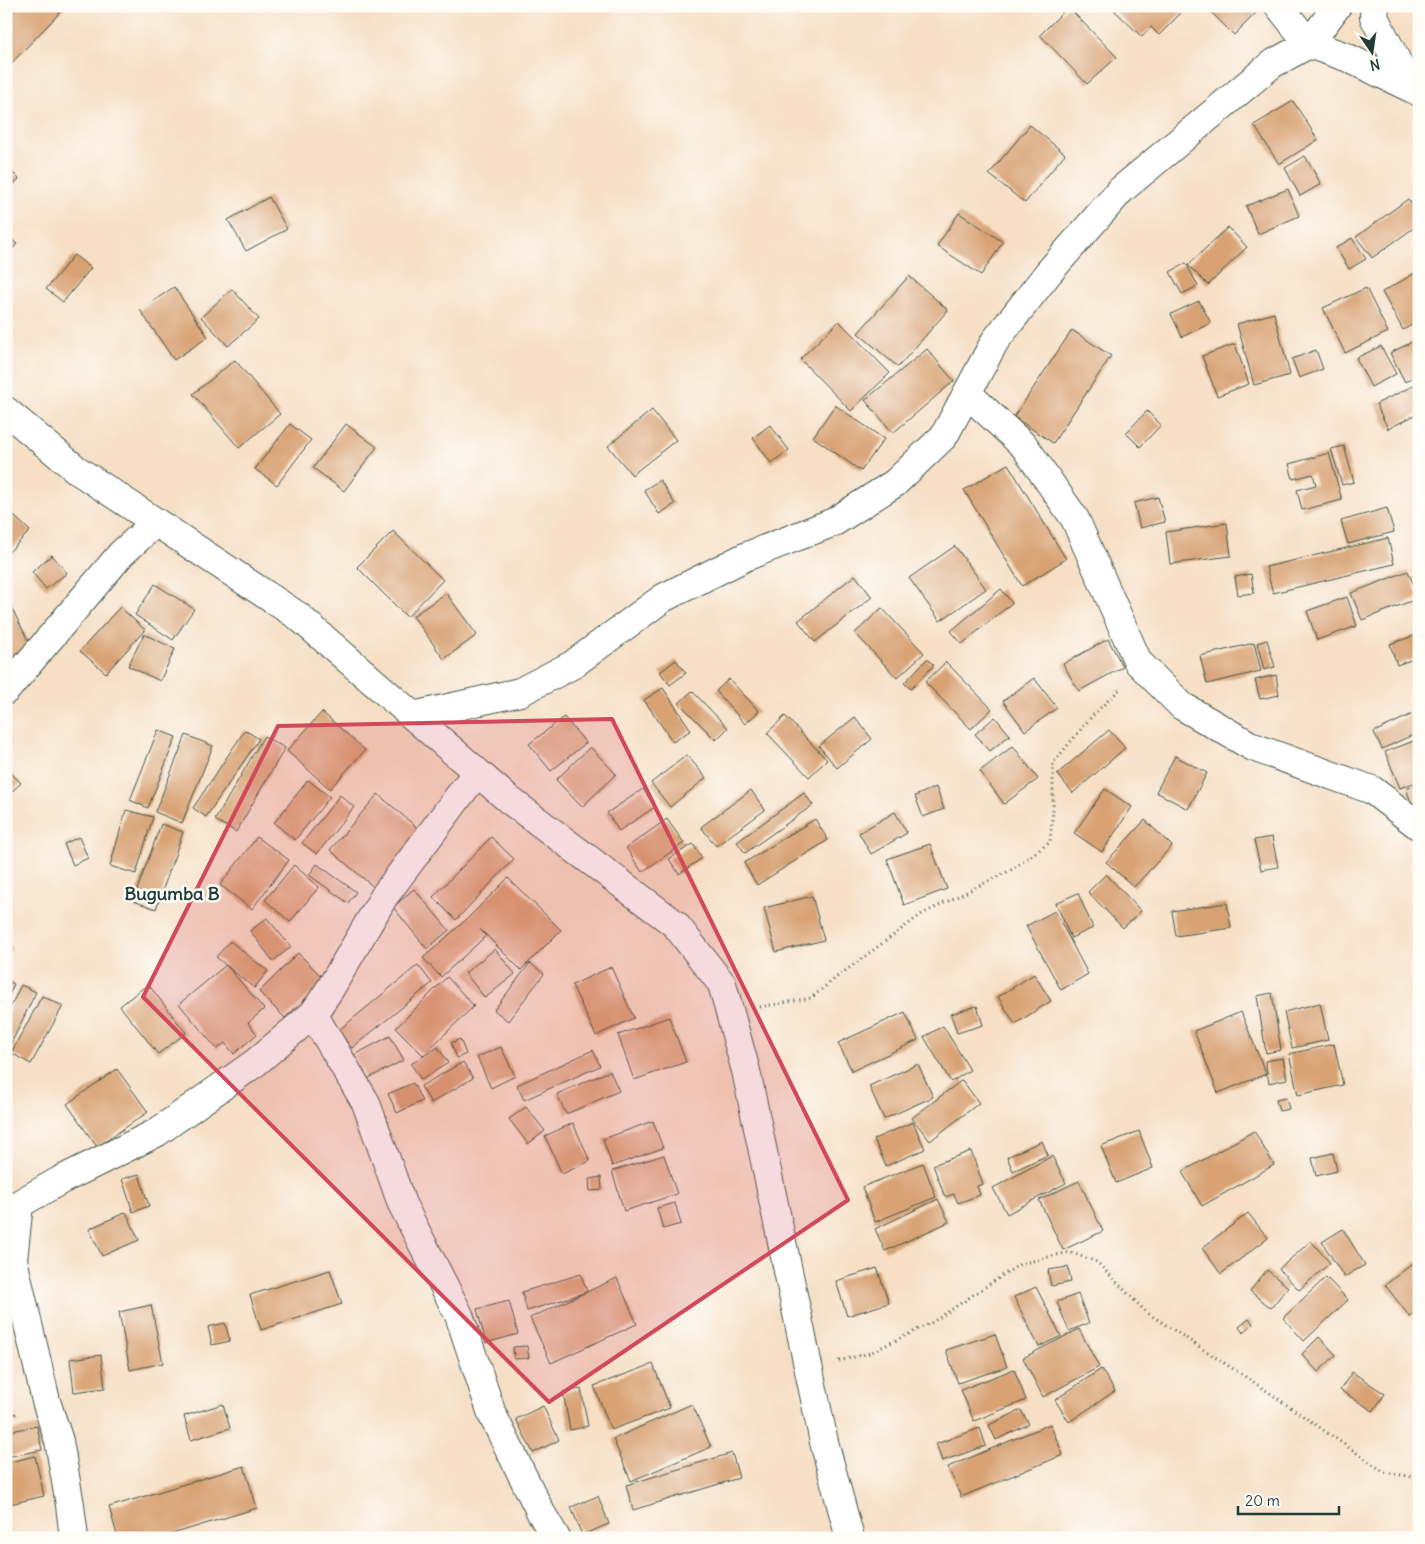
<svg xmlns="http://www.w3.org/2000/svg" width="1425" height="1544" viewBox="0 0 1425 1544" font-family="Delius,sans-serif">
	<rect width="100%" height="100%" fill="#fdfcf7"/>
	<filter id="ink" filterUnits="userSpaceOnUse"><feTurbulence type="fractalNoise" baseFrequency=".02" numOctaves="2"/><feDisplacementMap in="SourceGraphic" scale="10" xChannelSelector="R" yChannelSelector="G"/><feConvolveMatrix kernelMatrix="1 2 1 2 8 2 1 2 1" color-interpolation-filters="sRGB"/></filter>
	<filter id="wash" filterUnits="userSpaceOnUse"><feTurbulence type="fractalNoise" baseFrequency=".0096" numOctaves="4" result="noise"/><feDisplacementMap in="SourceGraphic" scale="20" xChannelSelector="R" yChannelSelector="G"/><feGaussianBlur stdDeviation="1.12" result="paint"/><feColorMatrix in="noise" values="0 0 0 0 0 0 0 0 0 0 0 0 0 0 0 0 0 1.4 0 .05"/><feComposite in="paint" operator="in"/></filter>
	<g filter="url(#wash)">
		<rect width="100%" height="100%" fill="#f6dfc5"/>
		<g id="blocks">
			<path fill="#d8a273" d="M8,6H66L6,69V8Z
				M1118,6H1177L1183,11L1159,35L1151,27L1142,37L1114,10Z
				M1205,6H1263L1234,35Z
				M1068,7L1117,57L1087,84L1040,35Z
				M1293,101L1318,140L1279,164L1254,125Z
				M1030,125L1065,154L1025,203L989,174Z
				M1305,156L1321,184L1300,196L1285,168Z
				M6,166L19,179L6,191Z
				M1288,189L1299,216L1258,234L1246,206Z
				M269,197L287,229L246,251L228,220Z
				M1408,199L1419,213V224L1372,258L1356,237Z
				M959,213L1003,242L981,275L937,246Z
				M1228,227L1247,247L1208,285L1188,265Z
				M6,235L17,244L6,256Z
				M1352,238L1366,259L1349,269L1336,248Z
				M74,255L91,268L63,302L46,289Z
				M1186,263L1198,286L1182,294L1170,272Z
				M1419,271V321L1403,330L1382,292Z
				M909,276L948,310L898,367L858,333Z
				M174,287L208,337L174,360L140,310Z
				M1366,288L1388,332L1345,353L1323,308Z
				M232,289L259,319L228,346L201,317Z
				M1199,301L1211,323L1182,337L1171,314Z
				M1274,313L1290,375L1254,385L1237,324Z
				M839,321L890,373L851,411L800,359Z
				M1072,330L1111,356L1053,443L1014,417Z
				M1414,341L1419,350V374L1405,382L1390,353Z
				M1235,344L1249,384L1217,396L1202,356Z
				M1381,346L1396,374L1371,387L1356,358Z
				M927,349L954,381L893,433L865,400Z
				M1316,350L1323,369L1299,378L1292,359Z
				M235,360L280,414L239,448L193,394Z
				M1419,383V413L1388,429L1376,404Z
				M835,405L884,439L861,471L813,437Z
				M652,410L676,440L632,475L608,446Z
				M1147,411L1161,425L1140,447L1126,433Z
				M290,424L311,440L277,485L255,469Z
				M346,424L377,447L344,491L313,468Z
				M770,425L789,450L771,463L753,438Z
				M1344,446L1354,482L1342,485L1331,449Z
				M1329,453L1342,500L1302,510L1297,490L1316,485L1313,474L1293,479L1289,464Z
				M1008,464L1066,559L1022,586L964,490Z
				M660,480L675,504L659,514L644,490Z
				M1158,497L1165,522L1140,528L1134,503Z
				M1387,508L1394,532L1348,544L1341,521Z
				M11,513L30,531L6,555V519Z
				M1227,523L1231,556L1170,564L1166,532Z
				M393,531L443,580L407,617L357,567Z
				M1388,538L1394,564L1273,593L1266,567Z
				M955,546L986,589L940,621L909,578Z
				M52,555L67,573L46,589L32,572Z
				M1408,571L1419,598L1362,620L1351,593Z
				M1251,574L1254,593L1238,595L1235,577Z
				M855,575L872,597L815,642L798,621Z
				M155,584L194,609L173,640L135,615Z
				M1001,589L1012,603L962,644L951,631Z
				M446,593L477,635L444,659L413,616Z
				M6,597L31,646L6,658Z
				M1347,597L1357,626L1317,640L1307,611Z
				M120,607L145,630L106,673L80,651Z
				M882,608L924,653L897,678L855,633Z
				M144,634L175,649L160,681L128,666Z
				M1419,634V657L1397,665L1390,644Z
				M1108,639L1123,667L1079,691L1063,664Z
				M1267,640L1275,667L1264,670L1257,643Z
				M1254,643L1261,671L1207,684L1200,656Z
				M927,659L934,665L911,689L904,683Z
				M676,660L686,673L670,685L660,672Z
				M946,662L992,709L971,729L925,682Z
				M1419,663V683L1412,666Z
				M1276,675L1279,695L1260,699L1255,680Z
				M1034,678L1057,708L1025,731L1003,701Z
				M729,679L759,711L745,724L716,691Z
				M663,688L691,730L673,742L644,700Z
				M692,691L728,728L716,740L679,703Z
				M1419,711V732L1382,749L1374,732Z
				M322,712L365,750L330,789L287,751Z
				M785,716L827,760L809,777L767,733Z
				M564,717L586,743L551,771L529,744Z
				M855,717L872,739L837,768L819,746Z
				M995,717L1010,735L990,751L975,734Z
				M158,730L176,737L148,808L130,800Z
				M245,730L259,739L206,817L193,808Z
				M1109,730L1125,748L1073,793L1057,774Z
				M186,735L213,746L182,823L155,812Z
				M264,736L285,748L236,832L215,820Z
				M1419,739V781L1400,788L1385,752Z
				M1013,746L1038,779L1004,804L980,771Z
				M590,747L616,774L582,807L556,780Z
				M687,755L706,778L670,807L651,783Z
				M1175,756L1207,773L1188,809L1156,792Z
				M6,768L21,783L6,797Z
				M308,780L330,797L295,840L274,823Z
				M1419,784V811L1415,812L1406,789Z
				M936,787L944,809L923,817L915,796Z
				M643,789L655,807L619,831L607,813Z
				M1105,789L1132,807L1102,852L1074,833Z
				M751,790L765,810L716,846L701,827Z
				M804,793L813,805L745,853L737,842Z
				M378,794L423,833L376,889L330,850Z
				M340,795L354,807L317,854L302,843Z
				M126,810L153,817L136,874L110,866Z
				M895,812L907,833L871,854L859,833Z
				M667,819L684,843L642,872L626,848Z
				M815,819L828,840L757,885L744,863Z
				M1145,820L1172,846L1134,887L1106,862Z
				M161,824L183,832L156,909L133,901Z
				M79,837L88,858L73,865L64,844Z
				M257,837L289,860L252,909L220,885Z
				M491,837L514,859L456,920L433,897Z
				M1272,837L1278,867L1261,870L1254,840Z
				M693,844L702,858L679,874L669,859Z
				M930,844L947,889L904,905L887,859Z
				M317,864L356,892L348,903L309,875Z
				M294,865L319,887L290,922L265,900Z
				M1106,874L1141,911L1123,928L1088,892Z
				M508,878L561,930L521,970L480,929L486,936L441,977L423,958L468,918Z
				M414,889L449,930L427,949L393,907Z
				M1078,893L1093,928L1071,938L1056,903Z
				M812,896L824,940L776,952L764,908Z
				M1227,903L1231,928L1176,936L1172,911Z
				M1055,911L1088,974L1061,990L1026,926Z
				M267,918L291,947L273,961L250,931Z
				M6,940L12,950L6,954Z
				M230,941L268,971L254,988L216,957Z
				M495,949L515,974L485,998L465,973Z
				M298,953L325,980L285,1018L259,992Z
				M530,963L544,974L508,1021L494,1010Z
				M226,965L264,1009L248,1023L257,1034L234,1054L225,1043L217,1049L179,1004Z
				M418,965L432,983L352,1048L338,1031Z
				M611,967L634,1018L596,1036L572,985Z
				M1034,974L1051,1001L1015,1024L998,997Z
				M447,977L474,1006L423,1055L396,1028Z
				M6,980L14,984L6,1002Z
				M148,984L186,1033L158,1054L120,1006Z
				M21,985L36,992L6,1054V1016Z
				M1272,993L1281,1050L1266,1053L1257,996Z
				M42,996L63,1006L31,1064L11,1053Z
				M1320,1003L1328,1040L1292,1048L1284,1012Z
				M977,1006L983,1025L957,1033L951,1014Z
				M905,1012L918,1040L852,1071L838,1043Z
				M1241,1012L1266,1074L1218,1093L1194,1031Z
				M669,1017L686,1062L634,1080L618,1035Z
				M943,1026L970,1070L951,1082L924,1037Z
				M390,1036L404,1060L367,1079L354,1055Z
				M460,1039L466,1054L457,1058L451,1043Z
				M1334,1044L1343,1085L1298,1095L1289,1054Z
				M438,1047L448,1063L421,1080L411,1064Z
				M501,1047L515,1076L491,1088L477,1057Z
				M593,1050L600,1066L524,1100L517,1085Z
				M1283,1058L1287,1079L1269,1083L1265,1061Z
				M463,1062L473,1078L431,1103L421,1086Z
				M918,1064L933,1097L884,1119L869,1086Z
				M117,1069L148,1112L97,1147L67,1104Z
				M610,1071L619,1091L566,1114L557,1094Z
				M962,1080L979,1103L930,1141L912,1118Z
				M413,1083L422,1101L397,1113L388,1094Z
				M1286,1098L1289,1109L1279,1111L1276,1100Z
				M526,1107L545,1131L528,1144L509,1119Z
				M653,1121L663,1148L612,1166L603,1139Z
				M913,1122L925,1149L886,1166L874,1139Z
				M573,1123L590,1161L562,1174L545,1136Z
				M1139,1131L1153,1168L1116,1183L1101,1146Z
				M1254,1131L1274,1165L1202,1206L1182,1172Z
				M1042,1141L1048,1155L1013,1171L1007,1157Z
				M971,1151L983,1184L977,1186L980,1195L958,1203L954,1194L945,1197L933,1165Z
				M1333,1153L1337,1171L1316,1176L1312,1158Z
				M664,1155L677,1194L624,1211L612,1171Z
				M1052,1156L1066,1183L1007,1214L993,1188Z
				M923,1163L936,1197L875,1222L862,1187Z
				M139,1174L149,1206L133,1212L122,1179Z
				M601,1177L602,1190L590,1191L589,1179Z
				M1079,1181L1103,1231L1063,1250L1039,1200Z
				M938,1199L949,1222L885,1251L875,1229Z
				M675,1203L681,1224L663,1229L657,1208Z
				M126,1212L139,1240L102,1256L89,1229Z
				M1248,1213L1268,1238L1221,1274L1202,1248Z
				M1343,1229L1365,1265L1344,1277L1322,1242Z
				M1311,1241L1330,1263L1299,1290L1279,1269Z
				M1416,1261L1419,1264V1311L1410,1317L1385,1285Z
				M1068,1267L1071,1282L1051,1286L1048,1270Z
				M877,1268L889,1303L847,1316L836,1281Z
				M330,1270L342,1304L261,1330L250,1295Z
				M1267,1270L1288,1287L1271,1308L1250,1291Z
				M581,1274L587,1292L527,1311L522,1292Z
				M1326,1277L1348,1300L1304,1341L1283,1318Z
				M617,1278L637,1324L551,1363L530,1318Z
				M1036,1287L1061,1336L1039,1347L1014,1297Z
				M1078,1294L1089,1323L1069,1331L1057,1302Z
				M509,1301L518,1334L486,1343L477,1309Z
				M151,1305L163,1363L130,1370L119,1312Z
				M1249,1319L1253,1324L1243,1333L1239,1327Z
				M225,1323L230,1341L212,1345L208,1327Z
				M1079,1329L1099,1367L1043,1397L1023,1358Z
				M995,1334L1007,1367L958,1383L946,1350Z
				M1319,1337L1336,1355L1318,1372L1302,1354Z
				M527,1346L529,1358L514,1359L513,1347Z
				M101,1355L105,1388L74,1392L70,1359Z
				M653,1364L670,1408L611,1430L594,1386Z
				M1014,1369L1026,1400L974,1421L961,1390Z
				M1101,1369L1115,1391L1069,1422L1055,1400Z
				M1352,1372L1385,1394L1373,1411L1340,1390Z
				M581,1389L588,1426L570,1430L563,1392Z
				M223,1404L230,1428L191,1440L184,1416Z
				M692,1404L711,1447L631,1481L613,1439Z
				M543,1406L559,1440L533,1453L516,1419Z
				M1021,1410L1029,1424L996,1440L989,1425Z
				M1050,1424L1063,1455L961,1497L948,1467Z
				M37,1426L42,1450L6,1457V1432Z
				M980,1428L986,1446L942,1461L936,1444Z
				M732,1453L739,1478L633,1510L626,1485Z
				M35,1456L44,1496L6,1505V1463Z
				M244,1466L257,1508L159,1538H118L109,1507Z
				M598,1496L609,1524L582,1535L571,1507Z"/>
		</g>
	</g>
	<g filter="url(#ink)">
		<use href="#blocks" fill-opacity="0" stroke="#3f554a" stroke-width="1"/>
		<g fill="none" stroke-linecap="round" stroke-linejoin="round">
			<g stroke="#3f554a" stroke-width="30">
				<path id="street" d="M1279,6L1309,44L1346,57L1419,92
					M1375,6L1374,17L1410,87
					M967,393L1025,447L1075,519L1138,662L1182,706L1253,747L1372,790L1419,826
					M6,411L77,470L298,616L508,799L675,924L722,984L746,1071L824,1442L850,1538
					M6,690L121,554L155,523
					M413,716L520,692L572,665L663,598L745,557L834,522L895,483L944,436L995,341L1049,272L1121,190L1272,64L1309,44L1337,6
					M313,1014L366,1103L402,1204L459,1315L492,1414L541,1513L556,1538
					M74,1538L70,1505L59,1441L46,1401L13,1260L19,1204L61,1180L156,1133L255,1063L313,1014L330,989L385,895L477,772"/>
			</g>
			<path stroke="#3f554a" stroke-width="3" stroke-dasharray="1 4" stroke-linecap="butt" d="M760,1007L811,998L837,977L922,914L1011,870L1050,842L1053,810V763L1092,716L1121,688
				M839,1361L870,1353L931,1323L1020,1264L1069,1252L1097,1262L1146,1312L1264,1389L1384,1472L1419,1478
				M6,1418L18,1413"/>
			<use href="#street" stroke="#fff" stroke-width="28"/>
		</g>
	</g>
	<path fill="#d1495b" fill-opacity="0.2" stroke="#d1495b" stroke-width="4" stroke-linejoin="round" d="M612,719L848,1200L549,1402L143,997L278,726Z"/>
	<g text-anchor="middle" stroke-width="5" stroke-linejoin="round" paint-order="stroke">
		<g font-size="18" font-weight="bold" fill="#1f3d34" stroke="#fdfcf7">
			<text x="172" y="900">Bugumba B</text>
		</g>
	</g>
	<rect width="1425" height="1544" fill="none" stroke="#fdfcf7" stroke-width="25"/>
	<g transform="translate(1372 52) rotate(167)" stroke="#fdfcf7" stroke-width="4" paint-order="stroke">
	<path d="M0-4L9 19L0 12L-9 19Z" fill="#1f3d34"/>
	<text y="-8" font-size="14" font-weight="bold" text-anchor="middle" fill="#1f3d34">N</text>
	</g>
	<path d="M1238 1506v8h101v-8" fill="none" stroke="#1f3d34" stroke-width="2.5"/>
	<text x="1245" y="1506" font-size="15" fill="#1f3d34" stroke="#fdfcf7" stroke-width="4" paint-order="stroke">20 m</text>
</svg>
